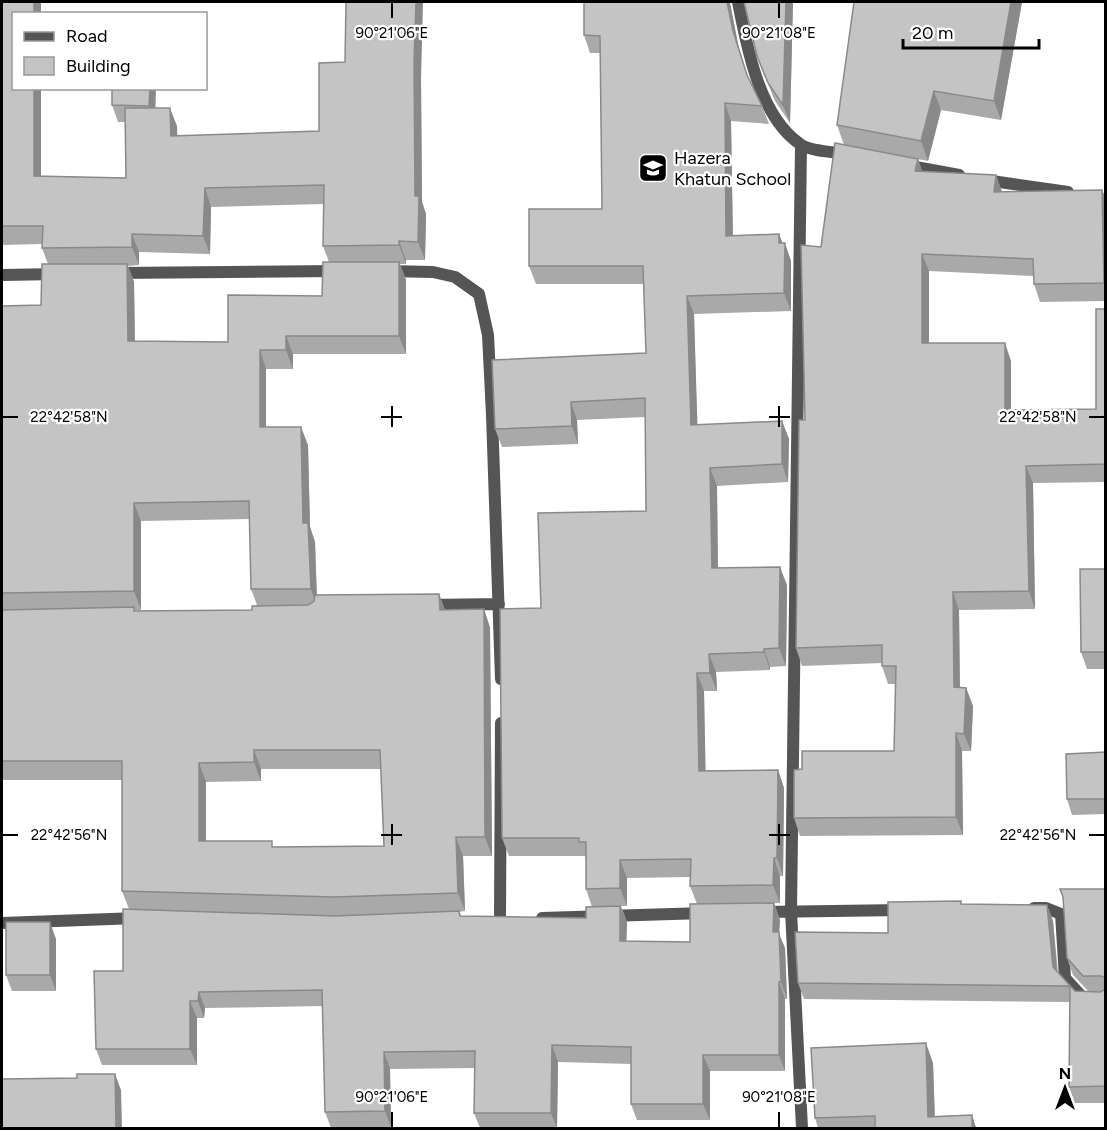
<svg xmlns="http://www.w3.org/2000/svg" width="1107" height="1130" viewBox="0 0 1107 1130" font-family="Figtree,sans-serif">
	<rect width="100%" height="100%" fill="#fff"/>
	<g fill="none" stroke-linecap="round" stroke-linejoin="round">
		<path stroke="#555" stroke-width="12" d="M738,2C747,47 759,116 800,144C811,152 836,152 850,154
			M801,145L791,911L802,1128
			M905,165L959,175
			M985,180L1068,192
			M388,271L433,272L455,277L479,294L488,335L492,415L501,679
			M115,273L337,271
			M2,275L58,274
			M428,605L499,604
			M1034,908H1046L1061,914L1065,978L1085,1000H1106
			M761,912L903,910
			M542,918L705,913
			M500,920L501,723
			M2,923L138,918"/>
	</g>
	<path fill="#a9a9a9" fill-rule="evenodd" d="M2,2H41V176L126,178L125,122H118L112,105V88L156,108L177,126V136L319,131L421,80L422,202L426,214L425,260H406V264H400L406,280V354H293V369H266V427L308,445L310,527L315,542L317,595L439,594L445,610L484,609L490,628L492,856H463L465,911L459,912L461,916L586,918L592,907L586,889V860L585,856H509L502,838L541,608L646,511L645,417L577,420L578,444L502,447L495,429L646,353L644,284H536L529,266L602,209L600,53H590L584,35L730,3L739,49L749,80L762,106L769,124L731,121L733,235L783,243L791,261V311L694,314L697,425L782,421L789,439L788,482L717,486L718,568L787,585L786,666L770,667V670L716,672L717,691H704L705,771L778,770L784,788L783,876H780V903H774L780,920L779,934L785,948L787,999H785V1071H710V1120H637L631,1104V1064L558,1062L557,1128H480L474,1113V1068L390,1069L391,1128H331L325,1112L322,1006L205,1008L204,1018H197V1065H102L96,1049L123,971L129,909L122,891V780H2V306L41,305L48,264L42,248V244L2,245ZM324,204L323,246L329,262L322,296L228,342L135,341L134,282L128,266L139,265V252L210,254L211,207ZM250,519L251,589L257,605L252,610L135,611V610H141V521ZM261,769H381L384,846L274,847L206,841V782L261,781ZM690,877V886L697,904L690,942L626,941L627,922L621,906H627V878Z
		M793,2L790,123L775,101L757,56Z
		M1022,2L1001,120L941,110L928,161L844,145L837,125Z
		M918,159L922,171L996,175L1002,192L1102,190L1106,199V301L1040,302L1034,284V276L929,271V343L1011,361V410L1096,409L1106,309V482L1033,483L1035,609L959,610L960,688H966L973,706L971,751H962L963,835L800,836L794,818L802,769L894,751L896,684H888L882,666V663L802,666L796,648L821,247Z
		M1106,569V669H1087L1081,652Z
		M1106,752V814L1072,815L1067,799Z
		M1106,889V1103H1075L1069,1087L1070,1002L804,999L798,983L888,933L962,904L1047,905L1053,921L1058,972L1075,991L1089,992L1073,975L1067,958Z
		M56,939V991H12L6,975Z
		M933,1063L935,1116L972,1115L976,1128H818L815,1118Z"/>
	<path fill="#898989" d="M34,2H41V14H34Z
		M416,2H423L421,80L422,202L426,214L425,260L418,242L415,196L414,62Z
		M727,2H731L730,3L739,49L753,93L733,31Z
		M786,2H793L790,123L783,105Z
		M1011,2H1022L1001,120L994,101Z
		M34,88H41V194L34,176Z
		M150,88H156L155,123L149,106Z
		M934,91L941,110L928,161L921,141Z
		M725,103L731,121L733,254L726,236Z
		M170,108L177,126L178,155L171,136Z
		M918,159L924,177L915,171Z
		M996,175L1002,192H994Z
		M205,188L211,207L210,254L203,236Z
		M1102,190L1106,199V288L1104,283Z
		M132,234L139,252V265L132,247Z
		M779,234L785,249V243L791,261V311L784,293L779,243Z
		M399,241L406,260V264L399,245Z
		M922,254L929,271V361L922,343Z
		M399,262L406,280V354L399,336Z
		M127,264L134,282L135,359L128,341Z
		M687,296L694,314L698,443L691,425Z
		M286,336L293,354V369L286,350Z
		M1005,343L1011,361V428L1005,410Z
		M260,350L266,369V446L260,427Z
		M571,402L577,420L578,444L572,426Z
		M782,421L789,439L788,482L782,464Z
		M301,427L308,445L310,527L315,542L317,608L311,589L303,523Z
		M1026,466L1033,483L1035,609L1029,591Z
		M710,468L717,486L718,586L712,568Z
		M134,503L141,521V610L134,591Z
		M780,567L787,585L786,666L779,648Z
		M953,592L959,610L960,705L954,687Z
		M439,594L446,613L440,610Z
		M484,609L490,628L492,856L485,837Z
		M764,649L770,667V670L764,652Z
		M709,654L716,672L717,691L710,673Z
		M697,673L704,691L706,789L699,771Z
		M966,688L973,706L971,751L964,734Z
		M956,733L962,751L963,835L956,817Z
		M254,750L261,769V781L254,762Z
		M199,763L206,782V860L199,841Z
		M778,770L784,788L783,876L777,858Z
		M456,837L463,856L465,911L458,893Z
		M774,858L780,876V903L773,885Z
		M620,860L627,878V906L620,888Z
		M774,903L780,920L779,934L785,948L787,999L781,982L773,932Z
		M1047,905L1053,921L1058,983L1053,967Z
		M620,906L627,922L626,957L620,941Z
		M50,922L56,939V991L50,975Z
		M779,982L785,999V1071L779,1055Z
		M199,992L205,1008L204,1018L198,1001Z
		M190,1001L197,1018V1065L190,1049Z
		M926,1043L933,1063L935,1128L928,1117Z
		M552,1045L558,1062L557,1128L551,1113Z
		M384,1052L390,1069L391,1128L385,1111Z
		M703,1055L710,1071V1120L703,1104Z
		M115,1074L121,1090L122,1128H116Z
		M972,1115L976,1128H972Z"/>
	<path fill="#c4c4c4" stroke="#898989" stroke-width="1.5" fill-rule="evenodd" d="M2,2H34V14H14V88H34V176L126,178L125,108H170L171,136L319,131V63L345,62L346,2H416L414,62L415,196H419L418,242L399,241V245L323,246L324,185L205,188L203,236L132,234V247L42,248L43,226H2Z
		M584,2H727L733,31L747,75L762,106L725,103L726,236L779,234V243H785L784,293L687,296L691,425L782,421V464L710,468L712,568L780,567L779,648L764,649V652L709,654L710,673H697L699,771L778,770L777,858H774L773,885L690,886L691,859L620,860V888L586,889V842H579V838H502L500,609L541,608L538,513L646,511L645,398L571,402L572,426L495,429L492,360L646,353L643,266H529V209H602L600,36L584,35Z
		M744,2H786L783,105L768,83L757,56Z
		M854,2H1011L994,101L934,91L921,141L837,125Z
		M112,88H150L149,106L112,105Z
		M835,143L918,159L915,171L996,175L994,192L1102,190L1104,283L1034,284L1033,259L922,254V343H1005V410L1096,409V309H1106V464L1026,466L1029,591L953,592L954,687L966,688L964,734L956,733V817L794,818V770L802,769V751H894L896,666H882V645L796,648L799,420H805L801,245L821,247Z
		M323,262H399V336H286V350H260V427H301L303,523H308L311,589H251L249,501L134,503V591L2,593V306L41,305L42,264H127L128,341L228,342V295L322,296Z
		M1080,569H1106V652H1081Z
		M439,594L440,610L484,609L485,837H456L458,893L334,897L122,891V761H2V610L134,607V611L252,610V606L308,605L314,601L315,595ZM254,750H380L384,846L272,847V841H199V763L254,762Z
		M1106,752V799H1067L1066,754Z
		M1060,889H1106V978L1101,976H1083L1067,958L1063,897Z
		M961,901V904L1047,905L1053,967L1075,991L1100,992L1106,989V1086L1069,1087L1070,986L798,983L795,932L888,933V902Z
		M774,903L773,932H779L781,982H779V1055H703V1104H631V1047L552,1045L551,1113H474L475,1051L384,1052L385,1111L325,1112L322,990L199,992L198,1001H190V1049H96L94,971H123V909L335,916L459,911L460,916L586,918V907L620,906V941L690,942V904Z
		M6,922H50V975H6Z
		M926,1043L928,1117L972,1115V1128H875V1116L815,1118L811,1048Z
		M77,1074H115L116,1128H2V1079L77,1078Z"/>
	<path fill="none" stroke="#000" stroke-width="2" d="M392,3V18M779,3V18M392,406V427M779,406V427M3,417H18M381,417H402M769,417H790M1089,417H1104M392,824V845M779,824V845M3,835H18M381,835H402M769,835H790M1089,835H1104M392,1112V1127M779,1112V1127"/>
	<defs>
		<g id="school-square" transform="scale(1.5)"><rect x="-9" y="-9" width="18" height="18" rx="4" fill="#000" stroke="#fff"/><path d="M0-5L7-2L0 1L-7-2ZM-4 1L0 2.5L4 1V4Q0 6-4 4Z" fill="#fff"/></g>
	</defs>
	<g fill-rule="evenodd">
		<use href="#school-square" x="653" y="168"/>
	</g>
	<g text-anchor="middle" stroke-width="4.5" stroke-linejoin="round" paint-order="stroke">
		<g font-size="18" fill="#000" stroke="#fff" text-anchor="start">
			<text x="674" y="164">Hazera<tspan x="674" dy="21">Khatun School</tspan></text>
		</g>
	</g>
	<g font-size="15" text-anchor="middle" fill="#000" stroke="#fff" stroke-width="4.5" stroke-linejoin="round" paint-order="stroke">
		<text x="392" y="38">90°21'06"E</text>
		<text x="779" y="38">90°21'08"E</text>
		<text x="69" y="422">22°42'58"N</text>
		<text x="1038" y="422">22°42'58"N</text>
		<text x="69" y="840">22°42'56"N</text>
		<text x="1038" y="840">22°42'56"N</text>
		<text x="392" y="1102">90°21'06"E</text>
		<text x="779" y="1102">90°21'08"E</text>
	</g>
	<rect width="1107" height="1130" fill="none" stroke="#000000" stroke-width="6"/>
	<rect x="12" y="12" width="195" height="78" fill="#ffffff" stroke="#999999" stroke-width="1.5"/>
	<rect x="24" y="32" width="30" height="9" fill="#555555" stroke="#999999" stroke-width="1.5"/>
	<text x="66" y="42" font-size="18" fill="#000000">Road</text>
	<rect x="24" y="57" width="30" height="18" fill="#c4c4c4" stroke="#999999" stroke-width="1.5"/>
	<text x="66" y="72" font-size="18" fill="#000000">Building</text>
	<g transform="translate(1065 1088)" stroke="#ffffff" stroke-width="4.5" paint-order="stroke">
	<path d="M0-4.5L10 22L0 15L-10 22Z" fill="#000000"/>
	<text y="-9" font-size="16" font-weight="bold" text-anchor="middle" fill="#000000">N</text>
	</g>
	<path d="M903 39v9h136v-9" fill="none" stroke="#000000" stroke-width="3"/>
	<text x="912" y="39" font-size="18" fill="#000000" stroke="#ffffff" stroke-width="4.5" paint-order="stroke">20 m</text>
</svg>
